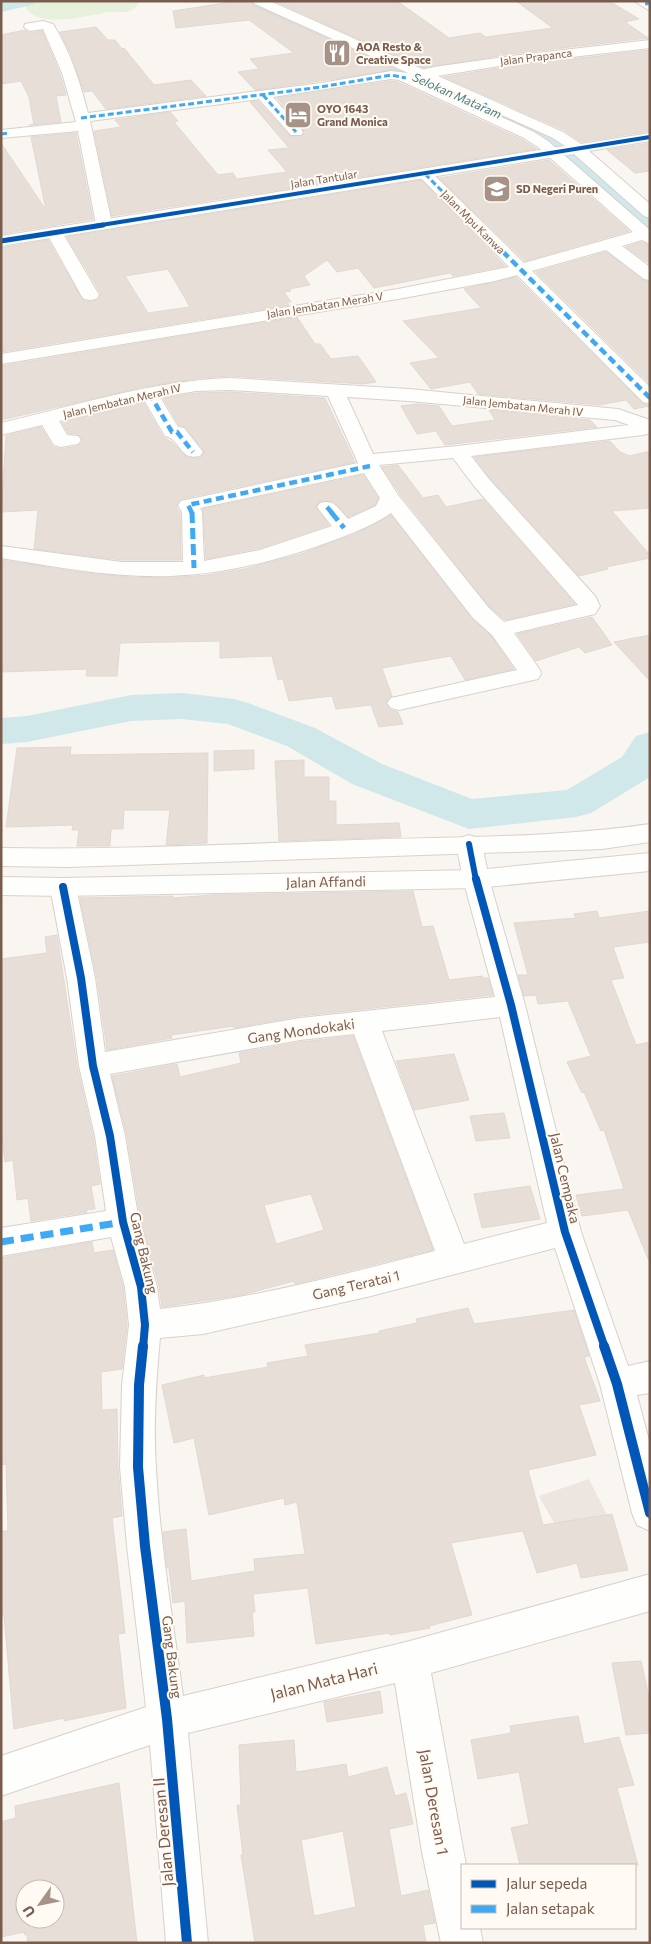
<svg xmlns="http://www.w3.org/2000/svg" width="651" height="1944" viewBox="0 0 651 1944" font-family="Commissioner,sans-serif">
	<rect width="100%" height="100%" fill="#f9f5f0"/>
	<path fill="#ede5e0" d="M589,1479L617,1535L573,1557L539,1496Z"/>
	<path fill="#e7f0db" d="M35,1H141C138,4 135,8 132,10C127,13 116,12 109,12C89,15 34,31 25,5Z"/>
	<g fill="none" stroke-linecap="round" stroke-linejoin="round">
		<path fill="#d0e8ea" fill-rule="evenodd" d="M238,1H255L546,130L650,216V229L644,227L536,136L240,4Z"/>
		<path fill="#d0e8ea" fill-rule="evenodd" d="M1,1H35L32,5L1,12Z
			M182,693L234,699L248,703L315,728L382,764L472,799L567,790L622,757L636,736L650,732V777L591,813L576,817L469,829L352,784L287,746L228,724L182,719L131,721L27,742L1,744V718L27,716L131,695Z"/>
	</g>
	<path fill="#e6ded7" stroke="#e2d8d2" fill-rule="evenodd" d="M223,1H251L254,6L397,70L255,90L238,72L259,69L250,59L294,53L249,20L176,28L173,11L225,3Z
		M275,1H397L449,38L480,33L486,37L553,28L516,1H609L639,19L625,22L648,38L511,54L423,68Z
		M96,27L108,40H115L122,49L124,48L154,85L191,80L206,96L106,109L92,91L84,92L71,55L60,32Z
		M25,30L30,33L42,31L60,74L66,95L56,96L61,122L29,125H34L29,97L21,81L1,84V35Z
		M650,50V131L581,142L564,130L444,77L511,66Z
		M391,81L398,82L523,140L537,149L112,216L94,131L121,127L115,120L170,112L178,121L174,122L218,175L233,173L237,179L287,172L268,150L289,148L250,102L258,101L290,136L301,137L304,131L277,98Z
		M76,133L93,219L1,234V143L46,210L31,137Z
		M650,143V171L635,173L607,150Z
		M549,160L629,231L525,261L439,178Z
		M421,180L505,266L453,276L450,273L374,288L358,268L337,272L327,260L304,276L310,285L289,289L291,291L284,292L291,302H287L289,305L1,352V248L48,240L80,296L84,301L90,302L98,300L101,294L67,237ZM168,269L190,307L148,313L125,276Z
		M642,242L650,246V264L626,247Z
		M606,252L643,280L650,282V384L536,272Z
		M516,277L642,403L649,406L634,409L626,400L599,405L478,394L470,382L431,389L410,363L439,358L403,321L481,308L464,289Z
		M297,317L315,344H320L331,359L358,356L376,382L363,384L230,376L201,378L143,387L1,420V366Z
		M230,392L325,398L355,462L181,499L176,506L180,513L181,560H122L34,549L38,510L1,512L6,436L41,427L53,447L61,449L78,446L82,439L78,434L68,433L62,422L143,402L163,437L173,443L187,457L200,458L204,451L185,427L179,425L163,398L196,393Z
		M418,404L439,406L452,426L495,420L489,410L590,420L597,427L445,445L436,431L417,434L401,406Z
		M610,441L620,452L630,456L650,451V508L612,511L650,555V558L606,567L608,569L579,576L489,477L474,457Z
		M398,465L423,498L438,495L446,507L483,499L575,604L505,620L490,607L400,494L382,467Z
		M363,475L378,498L375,505L348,517L334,502L320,501L316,508L329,525L260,548L206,559L203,509Z
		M391,515L472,619L491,636L514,669L465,680L451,656L382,668L392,696L386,704L391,710L398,712L403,724L379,727L371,705L336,709L332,696L289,701L283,679L278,680L272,656L220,658V641L120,643L117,676H86L87,669L1,672V560L85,573L128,577L171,578L208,575L244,569L298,555L355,534Z
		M592,617L612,645L585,653L579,647L536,661L517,634Z
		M650,635V681L614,642Z
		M71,747L70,755L208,753L207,843L166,845L170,810H124L123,829H111L110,846H77L79,830H72L73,825L6,827L17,748Z
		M254,750V769L214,771V751Z
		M304,760V777H329V801H336V825L399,823L401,837L279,841L275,761Z
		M413,891L422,927L433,926L449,980L482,976L483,978H488L493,995L300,1016L234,1028V1026L171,1035L172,1038L107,1050L97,978L80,898L173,896V898L212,895Z
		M597,911L599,918L650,911V942L613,947L624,978L611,980L636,1045L650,1042L649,1261L628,1210L582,1216L576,1195L624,1189L604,1130L601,1131L584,1092L582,1093L567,1062L591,1056L568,1001L538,1004L536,995L524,996L518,975H528L514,923L576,918L574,914Z
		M57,935L77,1066L93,1136L100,1184L91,1186L95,1209L86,1210L87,1212L31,1221L28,1198L17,1200L13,1160L5,1162L1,1132V959L47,953L45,937Z
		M353,1036L433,1250L295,1284L294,1281L242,1295L162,1307L159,1286L141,1222L127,1136L112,1076L177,1064L180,1077L241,1063L239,1053L300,1042ZM311,1194L324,1230L276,1244L264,1205Z
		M454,1054L469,1100L414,1110L396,1061Z
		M504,1113L510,1138L476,1141L470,1116Z
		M530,1186L540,1219L482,1228L474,1194Z
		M92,1242L94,1253L113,1250L123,1287L127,1325L122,1369L101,1372L102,1410L117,1409L118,1467L122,1516L112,1518L125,1633L118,1634L126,1708L64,1721V1718L14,1729L4,1616H1V1531H8L6,1464L1,1465V1258Z
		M468,1308L474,1324L574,1310L589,1356L584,1357L600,1401L579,1405L596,1455L528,1470L543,1525L612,1514L628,1570L581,1578L577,1563L537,1573L523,1531L451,1543L472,1615L429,1626L430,1628L390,1635L389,1633L316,1644L308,1588L253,1594L255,1612H252L254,1636L187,1643L185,1601L173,1603L169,1568H167L163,1532L186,1529L191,1581L255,1571L254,1559L305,1554L297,1502L285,1505L284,1498L209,1515L194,1438L174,1443L162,1385L204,1375V1378L268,1367L267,1363L308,1356L305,1345L380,1333L379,1331L417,1323L416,1319Z
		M641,1661L650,1702V1733L626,1735L612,1663Z
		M380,1691L383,1713L327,1722L324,1702Z
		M578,1716L584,1744L619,1737L634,1785L617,1788L638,1865H520L511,1828L529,1824L519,1772L478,1779L471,1740L511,1733L510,1726Z
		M294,1740L296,1772L346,1764L348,1777L387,1767L395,1796L406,1793L413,1824L389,1829L401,1896L428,1890L435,1923L423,1925L426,1943H255L241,1855H243L237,1805H241L239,1745ZM343,1831L356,1907L314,1916L301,1840Z
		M119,1783L137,1943H28L27,1935H25L24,1932L1,1937V1822L16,1818L15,1806ZM25,1889H55V1919H25Z"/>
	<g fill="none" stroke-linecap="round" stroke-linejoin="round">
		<g stroke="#d7d1cb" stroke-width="2">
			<path id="street" d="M634,1H650V11Z
				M43,21L53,24C70,51 80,82 88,113L321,83L391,71L408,73L434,67L511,56L650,40V48L511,64L419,79L534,132L548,141L650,230V244L642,240L622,246L650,267V280L644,279L606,250L532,271L650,387V404L643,402L517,275L495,281L398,299L1,364V354L398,289L509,267L420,177L417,174L420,171H430L524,263L633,232L538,147L524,138L399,80L391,79L273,97L303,132L301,135H291L259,99L90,121L112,224L110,227H98L96,224L78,131L1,138V130L76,122L62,73L43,29L30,31L24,27L25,24Z
				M54,227L60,229L62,232L99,295L96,299L90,300L84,299L81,295L46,232L48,229Z
				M230,378L409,389L618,409L650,420V433L643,435L471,456L488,478L595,596L600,606L595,614L514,633L540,670L541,674L538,679L399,710L391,708L387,703L391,698L517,670L492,635L473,618L391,513C369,528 340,538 315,547C268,563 220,574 171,576C114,578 57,567 1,558V546L122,562H183L182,512L178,505L181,501L358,463L328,396L230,390L196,391L160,397L178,427L184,428L203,452L200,456C179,461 182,440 165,436L144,400L59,421L67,435L78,436L81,440L78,444L61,447L54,445L42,425L1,435V423C77,405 152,381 230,378ZM347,397L409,401L615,420L629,425L458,446L373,454ZM453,458L474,486L578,605L504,622L489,608L398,495L379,465ZM364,473L380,498L376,506L348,519C339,509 334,499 320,503L317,507L332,526L260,550L204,561L202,512L200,508Z
				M469,835L478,838L482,844L489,879L525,1005L581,1232L628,1366L650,1361V1393L637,1395L650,1444V1531L637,1525L632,1513L600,1384L555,1248L371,1296L203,1334L160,1338C156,1381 153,1425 156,1468C160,1544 173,1620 183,1696L410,1641L650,1574V1611L431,1673L466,1865H462V1928H480L483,1943H441L422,1852L395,1683L188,1733L208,1943H166L150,1745L1,1796V1756L146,1707L127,1546L120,1467L122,1385L129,1325L125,1287L111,1237L1,1256V1228L106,1211L95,1136L79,1066L67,978L50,887L54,880L63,878L72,880L76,887L95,978L105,1052L300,1018L495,997L463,879L456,844L460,838ZM500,1017L547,1223L464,1244L382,1031ZM354,1034L435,1251C346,1274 251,1299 160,1309L157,1287L139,1222L125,1136L110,1074L300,1040Z"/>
		</g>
		<g stroke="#d9d2cb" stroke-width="2">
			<path id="secondary" d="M253,1H270L563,132L581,144L650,133V141L589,151L650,204V218L644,216L574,154L1,246V236L565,146L553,138L255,4Z
				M650,824V842L602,849L67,867L1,866V848C119,850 238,844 356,840C454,837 553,838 650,824Z
				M650,853V871L476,888L63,896L1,895V877L63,878L476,870Z"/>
		</g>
		<use href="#street" fill="#fefefd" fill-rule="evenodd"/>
		<use href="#secondary" fill="#fefefd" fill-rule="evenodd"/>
		<path stroke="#3fa9f5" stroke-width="3" stroke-dasharray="6 3" stroke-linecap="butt" d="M645,4L650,3
			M263,95L296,132
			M473,109L490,103
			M81,118L321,87L391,75L406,78
			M1,134L10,133
			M425,174L477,226"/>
		<path stroke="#3fa9f5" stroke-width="4.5" stroke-dasharray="8 4.5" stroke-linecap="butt" d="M476,225L650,398
			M149,393L172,432H177L193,452
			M327,507L332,513
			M192,513L188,505L370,466"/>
		<path stroke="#3fa9f5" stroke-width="5" stroke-dasharray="11 5" stroke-linecap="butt" d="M192,512L194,568
			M331,512L344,528"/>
		<path stroke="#3fa9f5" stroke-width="7" stroke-dasharray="13 7" stroke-linecap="butt" d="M1,1242L123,1222"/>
		<g stroke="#fffaf3" stroke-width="5.5">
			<path id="cycleway-far4" d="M95,226L650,137"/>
		</g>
		<g stroke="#fffaf3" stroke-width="7">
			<path id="cycleway-far3" d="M1,241L103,225"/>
		</g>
		<g stroke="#fffaf3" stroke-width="9">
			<path id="cycleway-far2" d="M469,844L476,880"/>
		</g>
		<g stroke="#fffaf3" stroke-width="11">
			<path id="cycleway-far1" d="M476,879L511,1005L565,1232L605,1348
				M63,887L81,978L93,1066L110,1136L123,1222L141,1287L145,1325L143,1348"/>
		</g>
		<g stroke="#fffaf3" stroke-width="13">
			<path id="cycleway" d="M143,1346L139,1385L138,1467L145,1546L167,1719L187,1943
				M604,1346L617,1384L650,1513"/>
		</g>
		<use href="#cycleway-far4" stroke="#0057b8" stroke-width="4"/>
		<use href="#cycleway-far3" stroke="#0057b8" stroke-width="5"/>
		<use href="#cycleway-far2" stroke="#0057b8" stroke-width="6"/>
		<use href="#cycleway-far1" stroke="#0057b8" stroke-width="8"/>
		<use href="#cycleway" stroke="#0057b8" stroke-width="10"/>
	</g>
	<defs>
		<g id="restaurant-square" transform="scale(1.4375)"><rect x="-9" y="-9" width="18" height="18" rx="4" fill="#a69286" stroke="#fffaf3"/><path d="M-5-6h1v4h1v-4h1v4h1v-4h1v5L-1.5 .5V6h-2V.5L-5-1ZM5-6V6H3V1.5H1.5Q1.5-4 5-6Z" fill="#fff"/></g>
		<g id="hotel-square" transform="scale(1.4375)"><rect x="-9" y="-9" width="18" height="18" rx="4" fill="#a69286" stroke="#fffaf3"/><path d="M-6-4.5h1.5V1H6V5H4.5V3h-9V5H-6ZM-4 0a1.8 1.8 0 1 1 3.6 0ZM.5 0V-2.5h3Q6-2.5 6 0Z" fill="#fff"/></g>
		<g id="school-square" transform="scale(1.4375)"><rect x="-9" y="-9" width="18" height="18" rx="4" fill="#a69286" stroke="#fffaf3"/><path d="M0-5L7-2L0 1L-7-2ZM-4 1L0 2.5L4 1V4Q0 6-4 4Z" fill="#fff"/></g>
	</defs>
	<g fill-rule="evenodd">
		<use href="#restaurant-square" x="337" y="53"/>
		<use href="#hotel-square" x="298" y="115"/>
		<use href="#school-square" x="497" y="189"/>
	</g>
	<g text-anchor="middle" stroke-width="4" stroke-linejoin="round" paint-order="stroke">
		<g font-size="11" font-weight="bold" fill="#7a5c4d" stroke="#fffaf3" text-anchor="start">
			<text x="356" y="51">AOA Resto &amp;<tspan x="356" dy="13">Creative Space</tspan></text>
			<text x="317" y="113">OYO 1643<tspan x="317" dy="13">Grand Monica</tspan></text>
			<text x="516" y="193">SD Negeri Puren</text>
		</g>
		<g font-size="11" fill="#7a5c4d" stroke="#fffaf3">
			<text transform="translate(536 57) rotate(-7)" y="4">Jalan Prapanca</text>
			<text transform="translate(324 179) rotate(-9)" y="4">Jalan Tantular</text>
			<text transform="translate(473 222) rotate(45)" y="4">Jalan Mpu Kanwa</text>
			<text transform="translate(325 305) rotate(-9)" y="4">Jalan Jembatan Merah V</text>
			<text transform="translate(122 401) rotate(-13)" y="4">Jalan Jembatan Merah IV</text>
			<text transform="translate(523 406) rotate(6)" y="4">Jalan Jembatan Merah IV</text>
		</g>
		<g font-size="12" font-style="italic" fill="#437c86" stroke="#fffaf3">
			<text transform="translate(457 96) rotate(24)" y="4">Selokan Mataram</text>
		</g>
		<g font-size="14" fill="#7a5c4d" stroke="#fffaf3">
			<text transform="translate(326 882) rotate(-1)" y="5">Jalan Affandi</text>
			<text transform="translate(301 1031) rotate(-8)" y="5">Gang Mondokaki</text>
			<text transform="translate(565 1178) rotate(77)" y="5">Jalan Cempaka</text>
			<text transform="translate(144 1253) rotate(77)" y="5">Gang Bakung</text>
			<text transform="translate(356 1285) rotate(-13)" y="5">Gang Teratai 1</text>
			<text transform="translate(172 1657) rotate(83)" y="5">Gang Bakung</text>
		</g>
		<g font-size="16" fill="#7a5c4d" stroke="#fffaf3">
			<text transform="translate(324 1681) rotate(-14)" y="6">Jalan Mata Hari</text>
			<text transform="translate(434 1802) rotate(80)" y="6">Jalan Deresan 1</text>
			<text transform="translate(163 1832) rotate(-95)" y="6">Jalan Deresan II</text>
		</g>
	</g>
	<rect width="651" height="1944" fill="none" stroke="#7a5c4d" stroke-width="5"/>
	<rect x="461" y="1864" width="175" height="65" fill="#fffaf3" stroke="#cabbb1"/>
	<rect x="471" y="1880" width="25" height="8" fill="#0057b8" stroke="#cabbb1"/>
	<text x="506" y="1889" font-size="15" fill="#7a5c4d">Jalur sepeda</text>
	<rect x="471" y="1905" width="25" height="8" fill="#3fa9f5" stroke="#cabbb1"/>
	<text x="506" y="1914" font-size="15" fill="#7a5c4d">Jalan setapak</text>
	<g transform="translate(40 1904) rotate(237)"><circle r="24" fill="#fffaf3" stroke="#cabbb1"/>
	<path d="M0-4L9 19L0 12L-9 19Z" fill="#a69286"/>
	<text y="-8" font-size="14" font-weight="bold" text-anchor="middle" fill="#7a5c4d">U</text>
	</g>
</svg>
